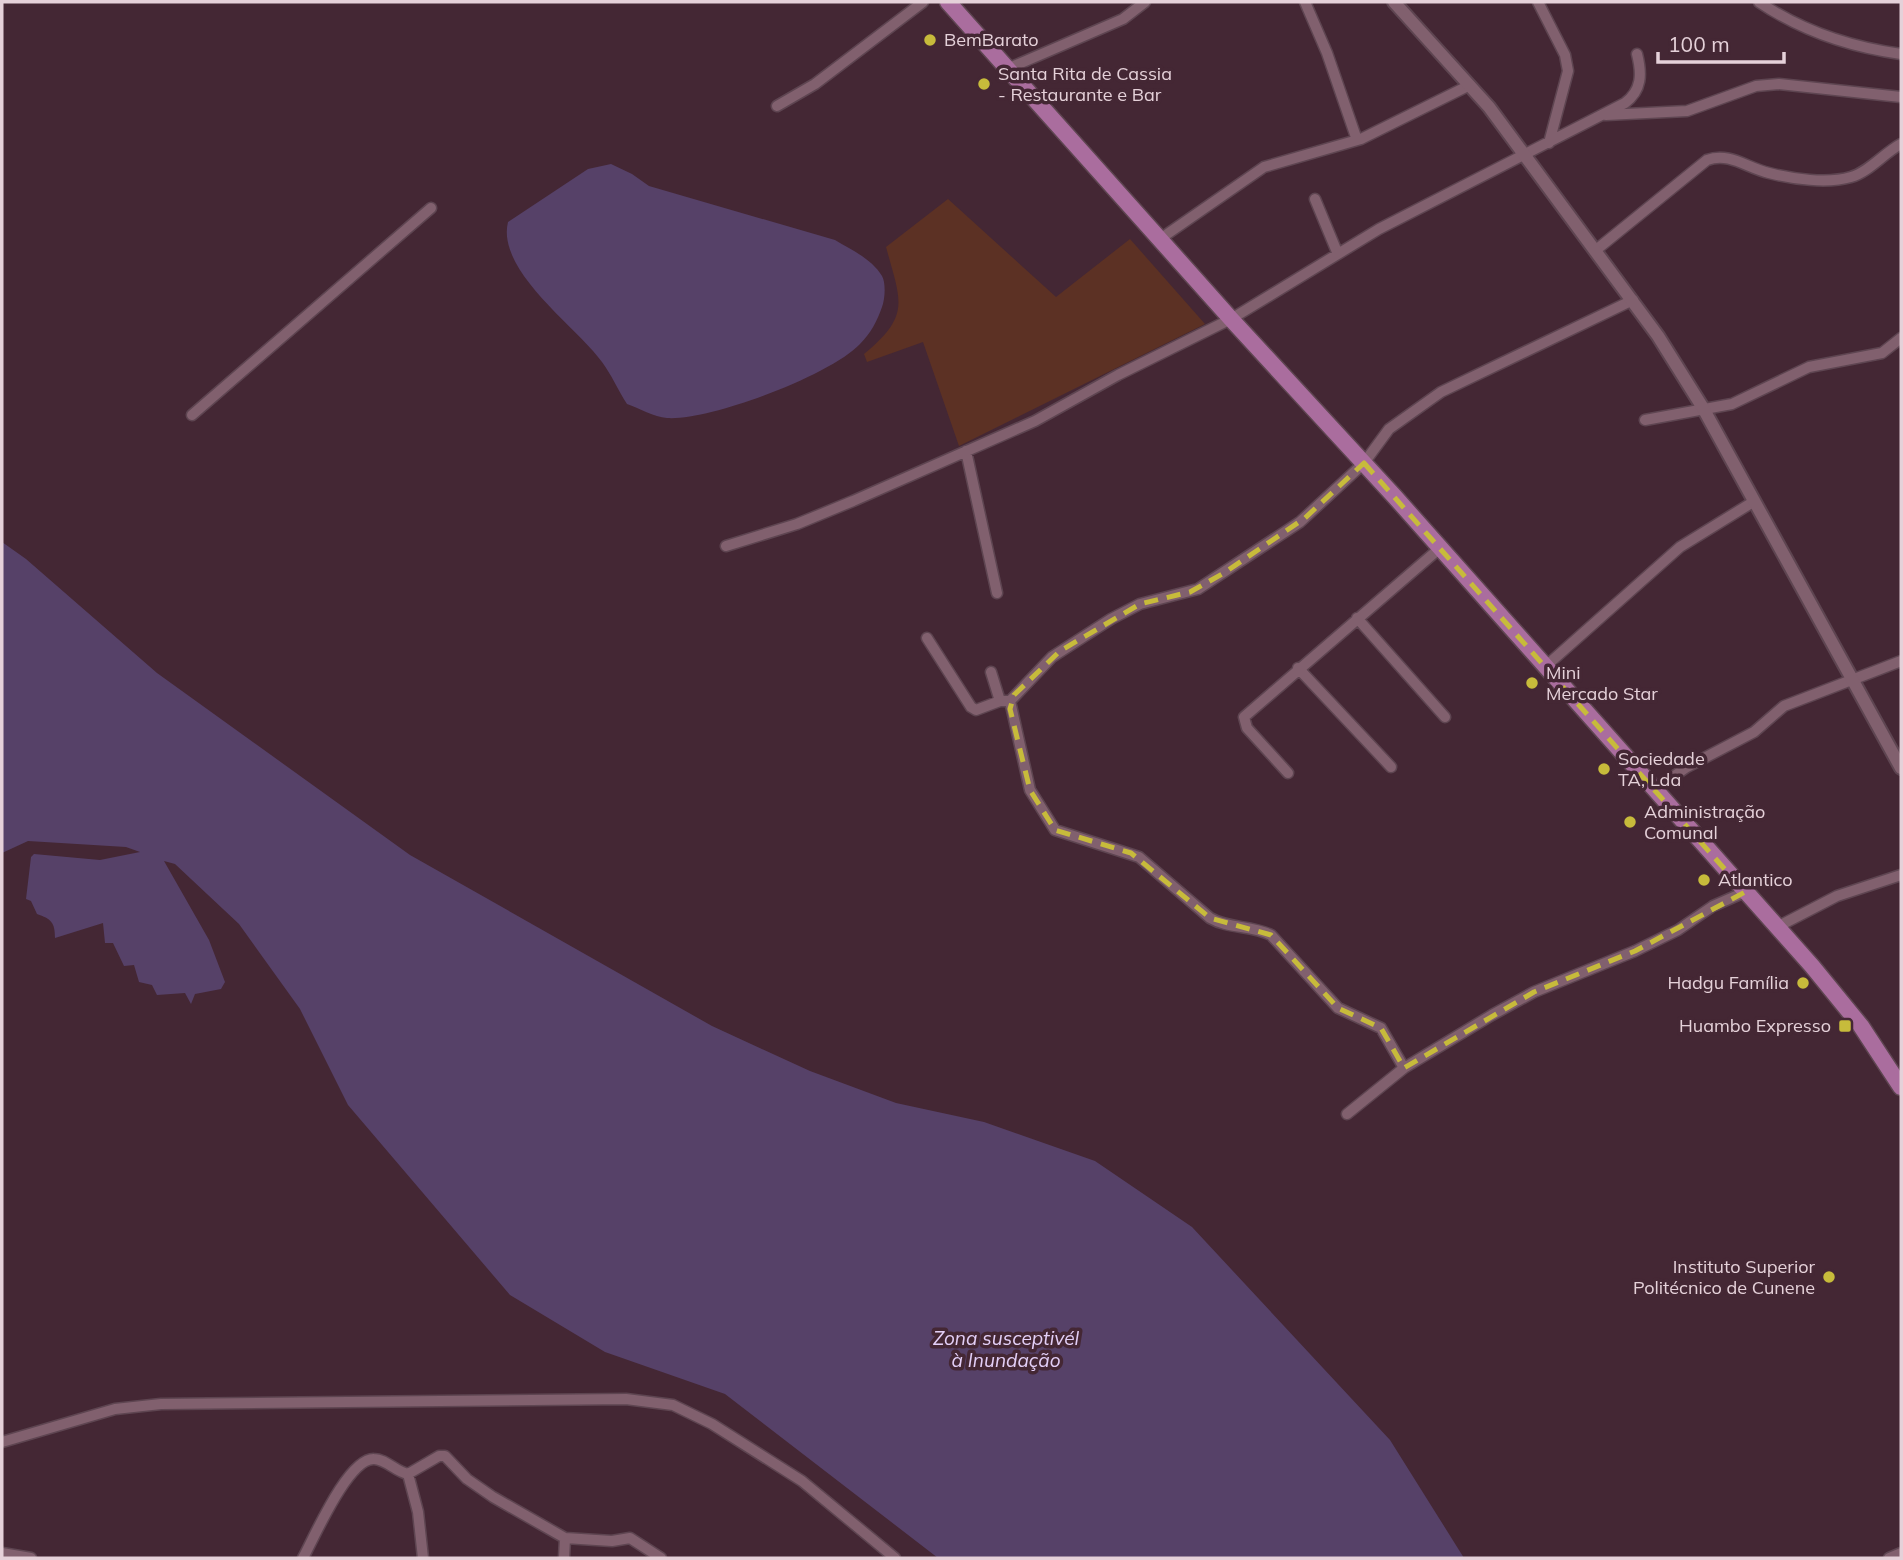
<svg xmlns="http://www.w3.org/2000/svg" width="1903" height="1560" viewBox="0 0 1903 1560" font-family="Mulish,sans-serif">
	<rect width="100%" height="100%" fill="#442734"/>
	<path fill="#5c3124" d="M948,199L1056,297L1130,239L1205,324L959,446L923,342L867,362L864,354C911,315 901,302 886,247Z"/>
	<path fill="#564168" d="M611,164L632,174L649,186L835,240C850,249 872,259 882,276C886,283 885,299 882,307C877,321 871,333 860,344C831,375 710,421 667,418C654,417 639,408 627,404C618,390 611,374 602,362C577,327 496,271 508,222L588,169Z
		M2,542L26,559L157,673L410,855L712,1026L810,1071L896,1103L984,1122L1095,1161L1192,1227L1390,1440L1464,1558H938L725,1394L605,1352L510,1295L348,1105L300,1009L239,924L175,864L164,861L209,940L225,982L221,989L195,994L191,1004L185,993L157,995L152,985L139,982L134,965L124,966L113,943H105L103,923L55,938C55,922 51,919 37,914L31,901L26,899L31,857L34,854L100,860L140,852L126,847L28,841L2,853Z"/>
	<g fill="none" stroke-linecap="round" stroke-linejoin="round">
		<g stroke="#5e4551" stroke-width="13">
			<path id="minor" d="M1305,2L1327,53L1357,140
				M1538,2L1565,55L1568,71L1549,143
				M1759,2C1802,31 1850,47 1901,54
				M1007,69L1123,19L1145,2
				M777,106L815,84L923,2
				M1606,115L1687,111L1756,86L1779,84L1901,97
				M1315,199L1337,252
				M1160,239L1264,167L1361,139L1470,85
				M1596,250L1707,160C1730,152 1747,168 1769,173C1793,179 1827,184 1851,177C1869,172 1884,153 1901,144
				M192,415L431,208
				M1645,420L1732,404L1809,367L1882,353L1901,338
				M966,451L997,593
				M726,546L797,524L853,501L1035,421L1118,375L1231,319L1379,229L1625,103C1642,90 1642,74 1637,54
				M1357,618L1445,717
				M927,638L971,707L976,710L1000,701H1010
				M1546,666L1680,547L1753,502
				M1298,668L1391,767
				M991,672L1000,701
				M1288,773L1247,728L1244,717L1440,548
				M1654,790L1687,767L1754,732L1784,706L1901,661
				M1777,927L1837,896L1901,875
				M1404,1068L1381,1028L1338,1008L1271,935C1251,925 1229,929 1210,918L1139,857L1055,830L1030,790L1010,701L1052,657L1111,619L1140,604L1198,589L1300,522L1364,463L1389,429L1441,392L1633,300
				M1347,1114L1404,1068L1492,1015L1534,992L1635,951L1678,930L1713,906L1745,892
				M2,1442L115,1409L161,1404L626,1399L673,1405L712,1424L802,1481L895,1558
				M408,1474L418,1512L423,1558
				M2,1553L31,1558
				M303,1558C314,1538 348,1458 374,1459C386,1459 396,1472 408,1474L439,1456H445L467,1479L493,1497L565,1538L612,1541L630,1538L661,1558
				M564,1558L565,1538
				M1889,1558L1901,1553"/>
		</g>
		<g stroke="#5e4551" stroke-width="16">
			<path id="tertiary" d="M1394,2L1489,107L1658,336L1703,408L1901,768"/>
		</g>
		<g stroke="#5e4551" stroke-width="19">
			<path id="primary" d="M948,2L1231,319L1395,497L1812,966L1861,1026L1901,1087"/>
		</g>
		<use href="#minor" stroke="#81606e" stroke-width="10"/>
		<use href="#tertiary" stroke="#81606e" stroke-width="12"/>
		<use href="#primary" stroke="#aa6d9e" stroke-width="16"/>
	</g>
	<path fill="none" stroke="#c7bb3b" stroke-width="5" stroke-dasharray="14 9" stroke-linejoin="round" d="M1364,463L1745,892L1635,951L1534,992L1404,1068L1381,1028L1338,1008L1271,935L1210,918L1131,853L1055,830L1030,790L1010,709L1014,695L1060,651L1140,604L1190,592L1224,573L1305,518Z"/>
	<g fill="#c7bb3b" stroke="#442734" stroke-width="2.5">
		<circle cx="930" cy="40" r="7"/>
		<circle cx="984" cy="84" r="7"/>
		<circle cx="1532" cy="683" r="7"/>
		<circle cx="1604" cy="769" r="7"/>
		<circle cx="1630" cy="822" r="7"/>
		<circle cx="1704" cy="880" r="7"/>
		<circle cx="1803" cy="983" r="7"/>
		<rect x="1838" y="1019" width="14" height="14" rx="3.5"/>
		<circle cx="1829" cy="1277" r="7"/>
	</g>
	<g text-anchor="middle" stroke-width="7" stroke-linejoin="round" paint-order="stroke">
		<g font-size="18" fill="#e5d1d9" stroke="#442734" text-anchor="start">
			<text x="944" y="46">BemBarato</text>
			<text x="998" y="80">Santa Rita de Cassia<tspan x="998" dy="21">- Restaurante e Bar</tspan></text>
			<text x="1546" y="679">Mini<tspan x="1546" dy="21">Mercado Star</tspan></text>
			<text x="1618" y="765">Sociedade<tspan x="1618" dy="21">TA, Lda</tspan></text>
			<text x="1644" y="818">Administração<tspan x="1644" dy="21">Comunal</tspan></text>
			<text x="1718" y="886">Atlantico</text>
			<text x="1789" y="989" text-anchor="end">Hadgu Família</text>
			<text x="1831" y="1032" text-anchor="end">Huambo Expresso</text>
			<text x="1815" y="1273" text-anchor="end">Instituto Superior<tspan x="1815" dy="21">Politécnico de Cunene</tspan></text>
		</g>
		<g font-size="19" font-style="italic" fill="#e3cff7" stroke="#442734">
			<text x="1006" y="1345">Zona susceptivél<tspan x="1006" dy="22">à Inundação</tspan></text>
		</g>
	</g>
	<rect width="1903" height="1560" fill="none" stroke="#e5d1d9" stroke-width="7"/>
	<path d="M1658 52v10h126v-10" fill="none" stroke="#e5d1d9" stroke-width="3.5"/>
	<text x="1668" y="52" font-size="21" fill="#e5d1d9" stroke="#442734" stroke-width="5" paint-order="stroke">100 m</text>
</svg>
